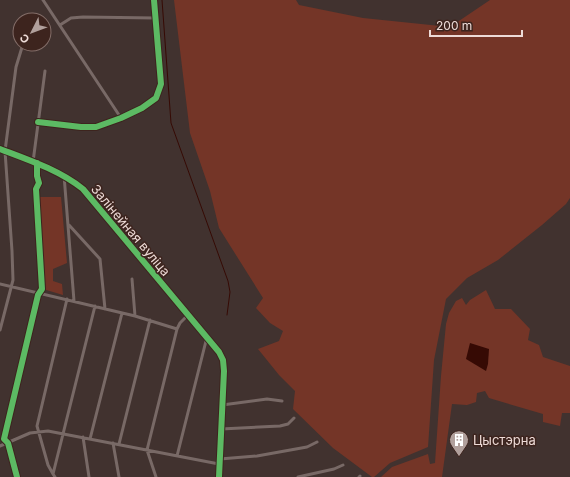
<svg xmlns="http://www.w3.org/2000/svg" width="570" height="477" viewBox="0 0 570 477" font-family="Inter,sans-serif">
	<rect width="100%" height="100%" fill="#41322f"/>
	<path fill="#743527" d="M174,0H296L299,5L363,18L450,27L490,0H570V198L566,204L542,225L498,260L467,278L446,299L434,360L428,447L390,463L374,477H372L333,448L293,409L295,391L279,375L258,349L279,341L283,331L270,323L256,308L263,298L219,228L210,191L190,133Z
		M39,197H61L67,263L53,269V281L62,284L63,295L43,289Z
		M486,290L495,309H511L530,329L528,340L539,345L543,357L570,366V413H562L560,426L543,422V414L489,398L485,391L477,393L476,402L467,405L452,404L442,477H381L392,467L428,454L430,464L435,463L441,376L446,324L449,313L456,301L462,298L466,305L470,300Z"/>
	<path fill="#360a04" d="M470,343L489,349L488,364L486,371L466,359Z"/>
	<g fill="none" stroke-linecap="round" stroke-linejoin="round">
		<path stroke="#360a04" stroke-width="1" d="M162,0L171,123L228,281L230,292L227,315"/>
		<path stroke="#786966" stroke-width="3" d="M43,0L121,118
			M33,20L34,18
			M60,25L71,18L83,17L155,18
			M38,122L81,127H96L121,118L142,108L156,98L161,84L154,0
			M0,149C29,160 59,170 83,189L219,352L223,360L224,371L219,477
			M33,162L45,71
			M64,175L74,301
			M69,225L100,259L105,309
			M132,279L135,316
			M0,284L135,316L177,329
			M0,330L13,280L12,251L5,151L16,67L23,44
			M222,405L267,399L282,401
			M221,429L280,426L288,424L294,418
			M83,437L89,477
			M90,439L122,313
			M113,443L119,477
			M119,444L150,320
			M0,446L30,433L48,431L219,464
			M177,456L207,337
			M220,459L257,456L307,447L317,442
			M53,474L48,465L37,426L67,299
			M17,477L8,443L4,439L38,295L42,289L36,189L39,183L37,176V163
			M55,477L53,474L95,306
			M156,477L147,450L177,329L180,323L188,315
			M298,477L334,469L343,465
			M359,477L360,476"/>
		<g stroke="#3d241e" stroke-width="8">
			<path id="cycleway" d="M38,122L81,127H96L121,118L142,108L156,98L161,84L154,0
				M0,149C29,160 59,170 83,189L219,352L223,360L224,371L219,477
				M17,477L8,443L4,439L38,295L42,289L36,189L39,183L37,176V163"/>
		</g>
		<use href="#cycleway" stroke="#5cba63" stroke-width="6"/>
	</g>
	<defs>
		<g id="building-pin" transform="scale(1)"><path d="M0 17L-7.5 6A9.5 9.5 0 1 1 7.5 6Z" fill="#b1a09c" stroke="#3d241e"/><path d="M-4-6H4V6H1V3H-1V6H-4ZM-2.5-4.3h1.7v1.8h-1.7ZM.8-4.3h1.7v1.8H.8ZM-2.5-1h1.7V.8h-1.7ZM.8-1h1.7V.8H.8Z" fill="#fff"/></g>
	</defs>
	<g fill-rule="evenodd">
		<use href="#building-pin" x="459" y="440"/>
	</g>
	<g text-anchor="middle" stroke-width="3" stroke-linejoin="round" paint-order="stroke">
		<g font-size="13" fill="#eddbd7" stroke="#3d241e">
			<text transform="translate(131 230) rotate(50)" y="5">Залінейная вуліца</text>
		</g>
		<g font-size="13" fill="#eddbd7" stroke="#3d241e" text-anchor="start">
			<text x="473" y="445">Цыстэрна</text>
		</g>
	</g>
	<g transform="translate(32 32) rotate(228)"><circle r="19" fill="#3d241e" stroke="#836d68"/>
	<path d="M0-3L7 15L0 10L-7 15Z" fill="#b1a09c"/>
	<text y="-6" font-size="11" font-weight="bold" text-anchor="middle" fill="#eddbd7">С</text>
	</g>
	<path d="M430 30v6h92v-6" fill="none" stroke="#eddbd7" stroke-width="2"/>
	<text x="436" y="30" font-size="12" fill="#eddbd7" stroke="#3d241e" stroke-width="3" paint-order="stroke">200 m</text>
</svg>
